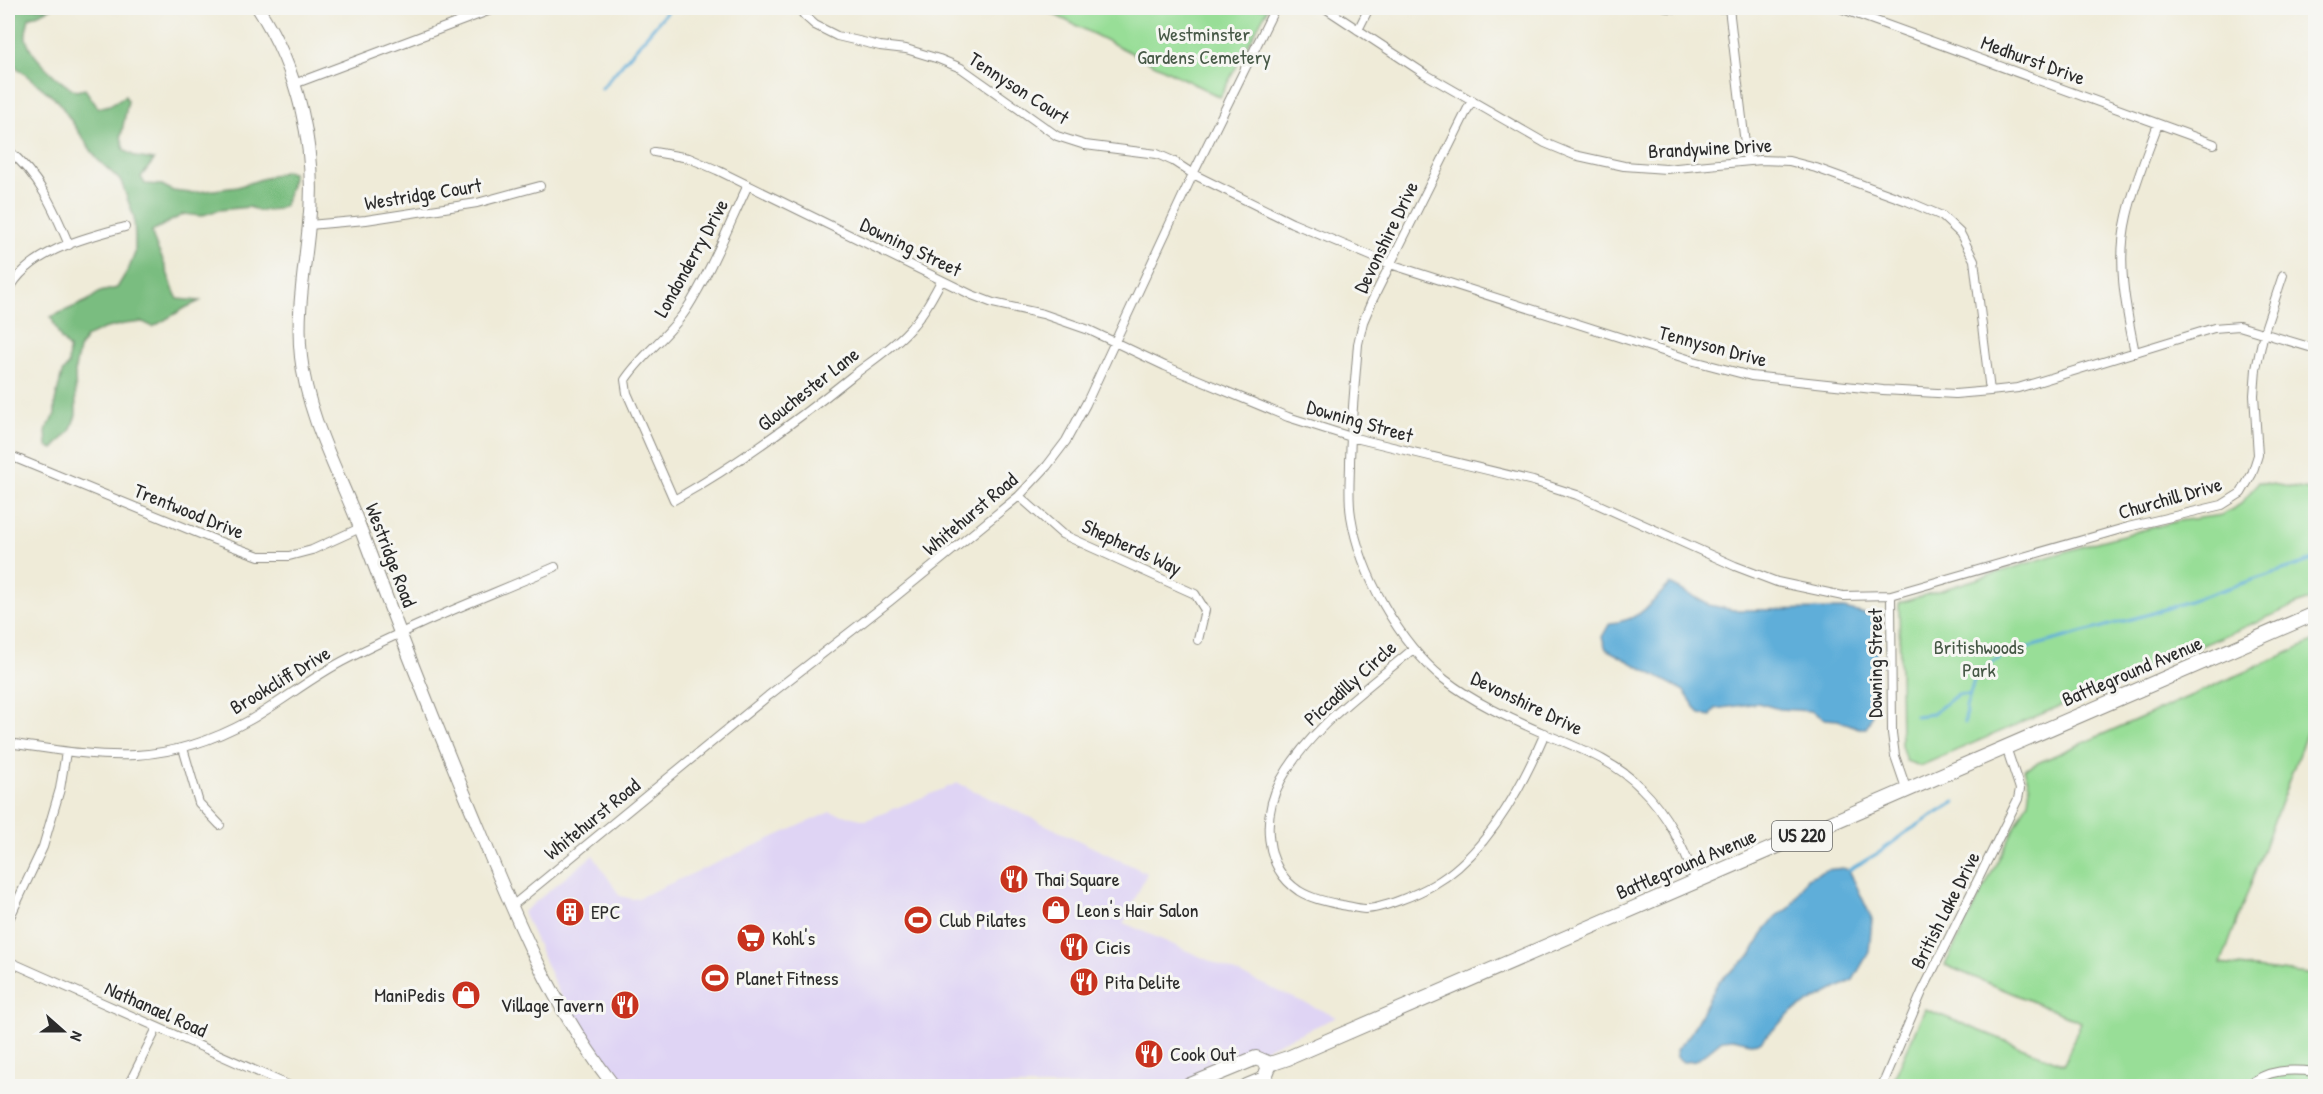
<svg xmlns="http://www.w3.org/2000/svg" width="2323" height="1094" viewBox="0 0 2323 1094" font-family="'Patrick Hand',sans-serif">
	<rect width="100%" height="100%" fill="#f6f6f2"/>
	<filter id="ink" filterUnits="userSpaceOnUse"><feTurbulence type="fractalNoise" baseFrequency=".0167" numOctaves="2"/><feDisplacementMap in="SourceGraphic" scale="12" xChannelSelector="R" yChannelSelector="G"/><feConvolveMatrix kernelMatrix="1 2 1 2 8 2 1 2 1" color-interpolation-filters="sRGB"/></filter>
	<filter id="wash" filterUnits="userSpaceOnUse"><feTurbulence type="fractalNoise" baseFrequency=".008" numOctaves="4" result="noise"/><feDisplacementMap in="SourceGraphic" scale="24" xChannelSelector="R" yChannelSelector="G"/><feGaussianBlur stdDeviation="1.35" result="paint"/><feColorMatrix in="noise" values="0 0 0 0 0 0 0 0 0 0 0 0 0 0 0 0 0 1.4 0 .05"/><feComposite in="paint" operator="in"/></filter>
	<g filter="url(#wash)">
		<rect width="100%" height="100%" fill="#efebd8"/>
		<path fill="#dfd4f4" d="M958,783L1147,873L1124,923L1337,1017L1180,1086H624L576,1022L558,991L523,912L593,855L620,896L632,899L638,898L830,812L866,820Z"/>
		<path fill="#98de97" stroke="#628461" stroke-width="1.5" d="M1041,8H1268L1220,97Z
			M2259,482L2315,491V597L1920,766L1906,761L1901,745L1899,603L2100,541L2178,521L2222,515L2241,504Z
			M2315,641V710L2221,964L2315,975V1086H1891L1925,1009L2064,1064L2081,1022L1945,965L2028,801L2030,787L2024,769Z"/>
		<path fill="#7abd80" stroke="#527456" stroke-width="1.5" d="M8,8H52L29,18C28,24 25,32 26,38C29,55 61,84 76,91L85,89L98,108L110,105L125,96L128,101L121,136L124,150L136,157L154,160L141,177L145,184L162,185L173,191L191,193L237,187L286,171L292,173L293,178L285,205L278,209L259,211L249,207L219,210L200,216L184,214L152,231C153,242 158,249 162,258C168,272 170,285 178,299L200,301L185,308L153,327L143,322L124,324L103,329L86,337L79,349L75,369L76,415L70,431L53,449L47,446L46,430L55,414V402L62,373L68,365L69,348L61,339L51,317L87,301L100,292L117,288L129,268L135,253V239L134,217L121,181L97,159L58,101L15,66L8,67Z"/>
		<path fill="#5faed9" stroke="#456c82" stroke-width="1.5" d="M1670,584L1709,605L1733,610L1844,609L1878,617C1877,641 1879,711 1866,728H1859L1838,720L1825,719L1811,711L1779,709L1758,703L1715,709L1711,716L1700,714L1684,691L1606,649L1602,637L1610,623C1640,621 1650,604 1670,584Z
			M1842,868L1849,870L1872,919L1869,952L1853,980L1793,1011L1760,1042L1750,1043L1733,1039L1722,1040L1696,1061L1683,1062L1677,1057L1676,1050L1690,1034L1718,982L1751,955L1766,928L1778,915L1790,908L1807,878L1826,870Z"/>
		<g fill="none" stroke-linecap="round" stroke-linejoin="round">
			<path stroke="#5faed9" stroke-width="3" d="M601,89L670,8
				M1916,716L1932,714L1958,694L1970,695
				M1965,723L1966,707L1975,677L2008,651L2030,647L2153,613L2316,559
				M1849,870L1880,852L1905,833L1955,802"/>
		</g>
	</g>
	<g filter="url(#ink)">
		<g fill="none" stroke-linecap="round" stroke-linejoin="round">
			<g stroke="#8d8b82" stroke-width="10">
				<path id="street" d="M799,8L804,15L815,25L837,36L880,46L906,49L939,59L961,68L1057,136L1085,145L1157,154L1173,161L1193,174L1292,223L1390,264L1694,361L1751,376L1883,390L1955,394L1990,391L2018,388L2214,328L2239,326L2316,349
					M1325,8L1425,74L1545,143L1574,155L1624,166L1666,169L1761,160L1789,161L1816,168L1907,201L1942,216L1960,233L1974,260L1990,391
					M1667,8L1703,9L1726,8
					M1729,8L1747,161
					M1840,8L2214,144
					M1358,30L1369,8
					M294,84L496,8
					M1472,100L1372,301L1363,322L1358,344C1355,383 1351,422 1350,462C1350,479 1348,498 1351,516C1360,573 1399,643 1444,679C1473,702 1509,718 1543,733C1578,748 1614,760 1641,788C1668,814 1683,847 1696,881
					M8,150C39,175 54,209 69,245
					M654,152L689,158L717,170L972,295L993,303L1043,314L1089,330L1165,366L1288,417L1351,437L1533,481L1577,495L1735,566L1777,582L1843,596L1891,595L2128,527L2222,505L2241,493L2252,474L2258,455L2254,395L2256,369L2264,332L2283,275
					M748,185C728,227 711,271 686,310C669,336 642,354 625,380L627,393L674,500C737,465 795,422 851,377C869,363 889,350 905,334C921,318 931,300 941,281
					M309,225L366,220L477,203L540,186
					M8,292C28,251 84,238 125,227
					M2135,353C2126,308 2116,262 2127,216C2134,185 2147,154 2158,124
					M8,455L215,540L259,556H289L312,550L360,528
					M1019,496L1062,534L1195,594L1205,610L1198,640
					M1891,595L1892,733L1895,756L1907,791
					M1413,649C1367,689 1311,726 1281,780C1262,815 1263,867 1299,891C1312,899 1328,902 1342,905C1349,906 1358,909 1365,909C1381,909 1418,894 1433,885C1486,855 1522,787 1545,733
					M8,743C102,757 162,769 250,720C283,701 313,676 347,659C414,624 486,597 555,567
					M183,748L199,803L220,825
					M512,906L768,696L890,601L1019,496L1047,466L1066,441L1086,404L1193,174L1275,8
					M8,921L43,847L60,789L66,752
					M8,961L290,1086
					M128,1086L157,1028
					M1882,1086L1922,992L2018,799L2020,789L2006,747
					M2247,1086C2268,1069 2290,1069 2316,1072"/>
			</g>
			<g stroke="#8d8b82" stroke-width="14">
				<path id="secondary" d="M258,8C299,71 317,149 309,224C305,269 296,312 301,357C308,421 342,478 364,538C399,632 436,726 475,819C514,914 550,1004 614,1086"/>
			</g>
			<g stroke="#8d8b82" stroke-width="16">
				<path id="primary" d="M1188,1086L1256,1058L1270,1064L1288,1058L2316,613
					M1247,1086L1264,1079L1270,1064"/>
			</g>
			<use href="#street" stroke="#fff" stroke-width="8"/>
			<use href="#secondary" stroke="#fff" stroke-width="12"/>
			<use href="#primary" stroke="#fff" stroke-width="14"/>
		</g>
	</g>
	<defs>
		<g id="restaurant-disc" transform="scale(1.5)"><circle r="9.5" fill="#c8321e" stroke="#f6f6f2"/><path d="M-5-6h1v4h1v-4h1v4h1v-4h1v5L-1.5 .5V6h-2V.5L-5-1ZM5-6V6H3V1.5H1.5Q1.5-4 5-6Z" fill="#fff"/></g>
		<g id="shop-disc" transform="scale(1.5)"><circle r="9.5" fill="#c8321e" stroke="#f6f6f2"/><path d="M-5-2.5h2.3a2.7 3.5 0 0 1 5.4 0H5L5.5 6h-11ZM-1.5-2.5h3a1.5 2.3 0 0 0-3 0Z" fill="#fff"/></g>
		<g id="building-disc" transform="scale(1.5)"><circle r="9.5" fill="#c8321e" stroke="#f6f6f2"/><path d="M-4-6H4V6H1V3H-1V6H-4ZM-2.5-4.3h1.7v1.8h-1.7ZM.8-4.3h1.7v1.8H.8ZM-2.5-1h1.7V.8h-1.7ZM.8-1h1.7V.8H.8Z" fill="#fff"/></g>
		<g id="stadium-disc" transform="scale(1.5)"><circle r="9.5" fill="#c8321e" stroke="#f6f6f2"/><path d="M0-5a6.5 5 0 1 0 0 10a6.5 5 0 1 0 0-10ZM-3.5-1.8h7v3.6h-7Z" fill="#fff"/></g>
		<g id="supermarket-disc" transform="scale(1.5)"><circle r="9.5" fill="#c8321e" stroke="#f6f6f2"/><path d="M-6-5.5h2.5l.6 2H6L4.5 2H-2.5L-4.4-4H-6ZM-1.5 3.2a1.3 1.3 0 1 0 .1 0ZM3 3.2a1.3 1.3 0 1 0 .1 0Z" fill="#fff"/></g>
	</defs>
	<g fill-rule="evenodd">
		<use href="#restaurant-disc" x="1014" y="879"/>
		<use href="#shop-disc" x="1056" y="910"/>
		<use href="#building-disc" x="570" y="912"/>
		<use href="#stadium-disc" x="918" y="920"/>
		<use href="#supermarket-disc" x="751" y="938"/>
		<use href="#restaurant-disc" x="1074" y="947"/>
		<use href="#stadium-disc" x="715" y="978"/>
		<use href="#restaurant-disc" x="1084" y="982"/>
		<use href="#shop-disc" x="466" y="995"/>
		<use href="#restaurant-disc" x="625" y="1005"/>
		<use href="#restaurant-disc" x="1149" y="1054"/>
	</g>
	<g text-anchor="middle" stroke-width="6" stroke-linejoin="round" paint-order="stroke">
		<rect fill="#f6f6f2" stroke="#686867" stroke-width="1.5" x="1772" y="821" width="60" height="30" rx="4.5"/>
		<g font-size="18" font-weight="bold" fill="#2b2b2b">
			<text x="1802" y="842">US 220</text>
		</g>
		<g font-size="20" fill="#465846" stroke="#f6f6f2">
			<text x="1204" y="41">Westminster<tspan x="1204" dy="23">Gardens Cemetery</tspan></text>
			<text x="1979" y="654">Britishwoods<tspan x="1979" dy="23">Park</tspan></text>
		</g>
		<g font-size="20" fill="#2b2b2b" stroke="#f6f6f2">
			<text transform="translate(2033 60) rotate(20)" y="7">Medhurst Drive</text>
			<text transform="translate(1019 88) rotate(33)" y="7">Tennyson Court</text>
			<text transform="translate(1710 148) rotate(-3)" y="7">Brandywine Drive</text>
			<text transform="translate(423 194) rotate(-9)" y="7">Westridge Court</text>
			<text transform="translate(1386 237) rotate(-64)" y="7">Devonshire Drive</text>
			<text transform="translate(911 247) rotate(26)" y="7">Downing Street</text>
			<text transform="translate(691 258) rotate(-61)" y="7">Londonderry Drive</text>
			<text transform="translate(1713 346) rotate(15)" y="7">Tennyson Drive</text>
			<text transform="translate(808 389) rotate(-38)" y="7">Glouchester Lane</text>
			<text transform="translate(1360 421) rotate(16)" y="7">Downing Street</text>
			<text transform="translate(2170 498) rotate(-16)" y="7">Churchill Drive</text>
			<text transform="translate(189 511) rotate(22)" y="7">Trentwood Drive</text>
			<text transform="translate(970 514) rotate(-40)" y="7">Whitehurst Road</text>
			<text transform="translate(1132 547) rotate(25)" y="7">Shepherds Way</text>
			<text transform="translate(391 555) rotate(69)" y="7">Westridge Road</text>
			<text transform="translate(1875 663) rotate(-90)" y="7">Downing Street</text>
			<text transform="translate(2132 671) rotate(-23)" y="7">Battleground Avenue</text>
			<text transform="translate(280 680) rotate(-31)" y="7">Brookcliff Drive</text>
			<text transform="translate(1350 683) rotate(-42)" y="7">Piccadilly Circle</text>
			<text transform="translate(1527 703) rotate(26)" y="7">Devonshire Drive</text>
			<text transform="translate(592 819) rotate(-39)" y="7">Whitehurst Road</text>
			<text transform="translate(1686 864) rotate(-23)" y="7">Battleground Avenue</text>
			<text transform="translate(1945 910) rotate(-63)" y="7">British Lake Drive</text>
			<text transform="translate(156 1009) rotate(24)" y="7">Nathanael Road</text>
		</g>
		<g font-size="20" fill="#2b2b2b" stroke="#f6f6f2" text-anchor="start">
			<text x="1035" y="886">Thai Square</text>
			<text x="1077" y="917">Leon's Hair Salon</text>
			<text x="591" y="919">EPC</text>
			<text x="939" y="927">Club Pilates</text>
			<text x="772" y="945">Kohl's</text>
			<text x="1095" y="954">Cicis</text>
			<text x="736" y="985">Planet Fitness</text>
			<text x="1105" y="989">Pita Delite</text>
			<text x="445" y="1002" text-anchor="end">ManiPedis</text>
			<text x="604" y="1012" text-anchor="end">Village Tavern</text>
			<text x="1170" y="1061">Cook Out</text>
		</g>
	</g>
	<rect width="2323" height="1094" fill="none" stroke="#f6f6f2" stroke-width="30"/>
	<g transform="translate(63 1031) rotate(111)" stroke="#f6f6f2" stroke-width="4.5" paint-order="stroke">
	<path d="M0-4.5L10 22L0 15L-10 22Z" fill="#2b2b2b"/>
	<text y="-9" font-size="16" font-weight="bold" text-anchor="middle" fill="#2b2b2b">N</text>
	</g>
</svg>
